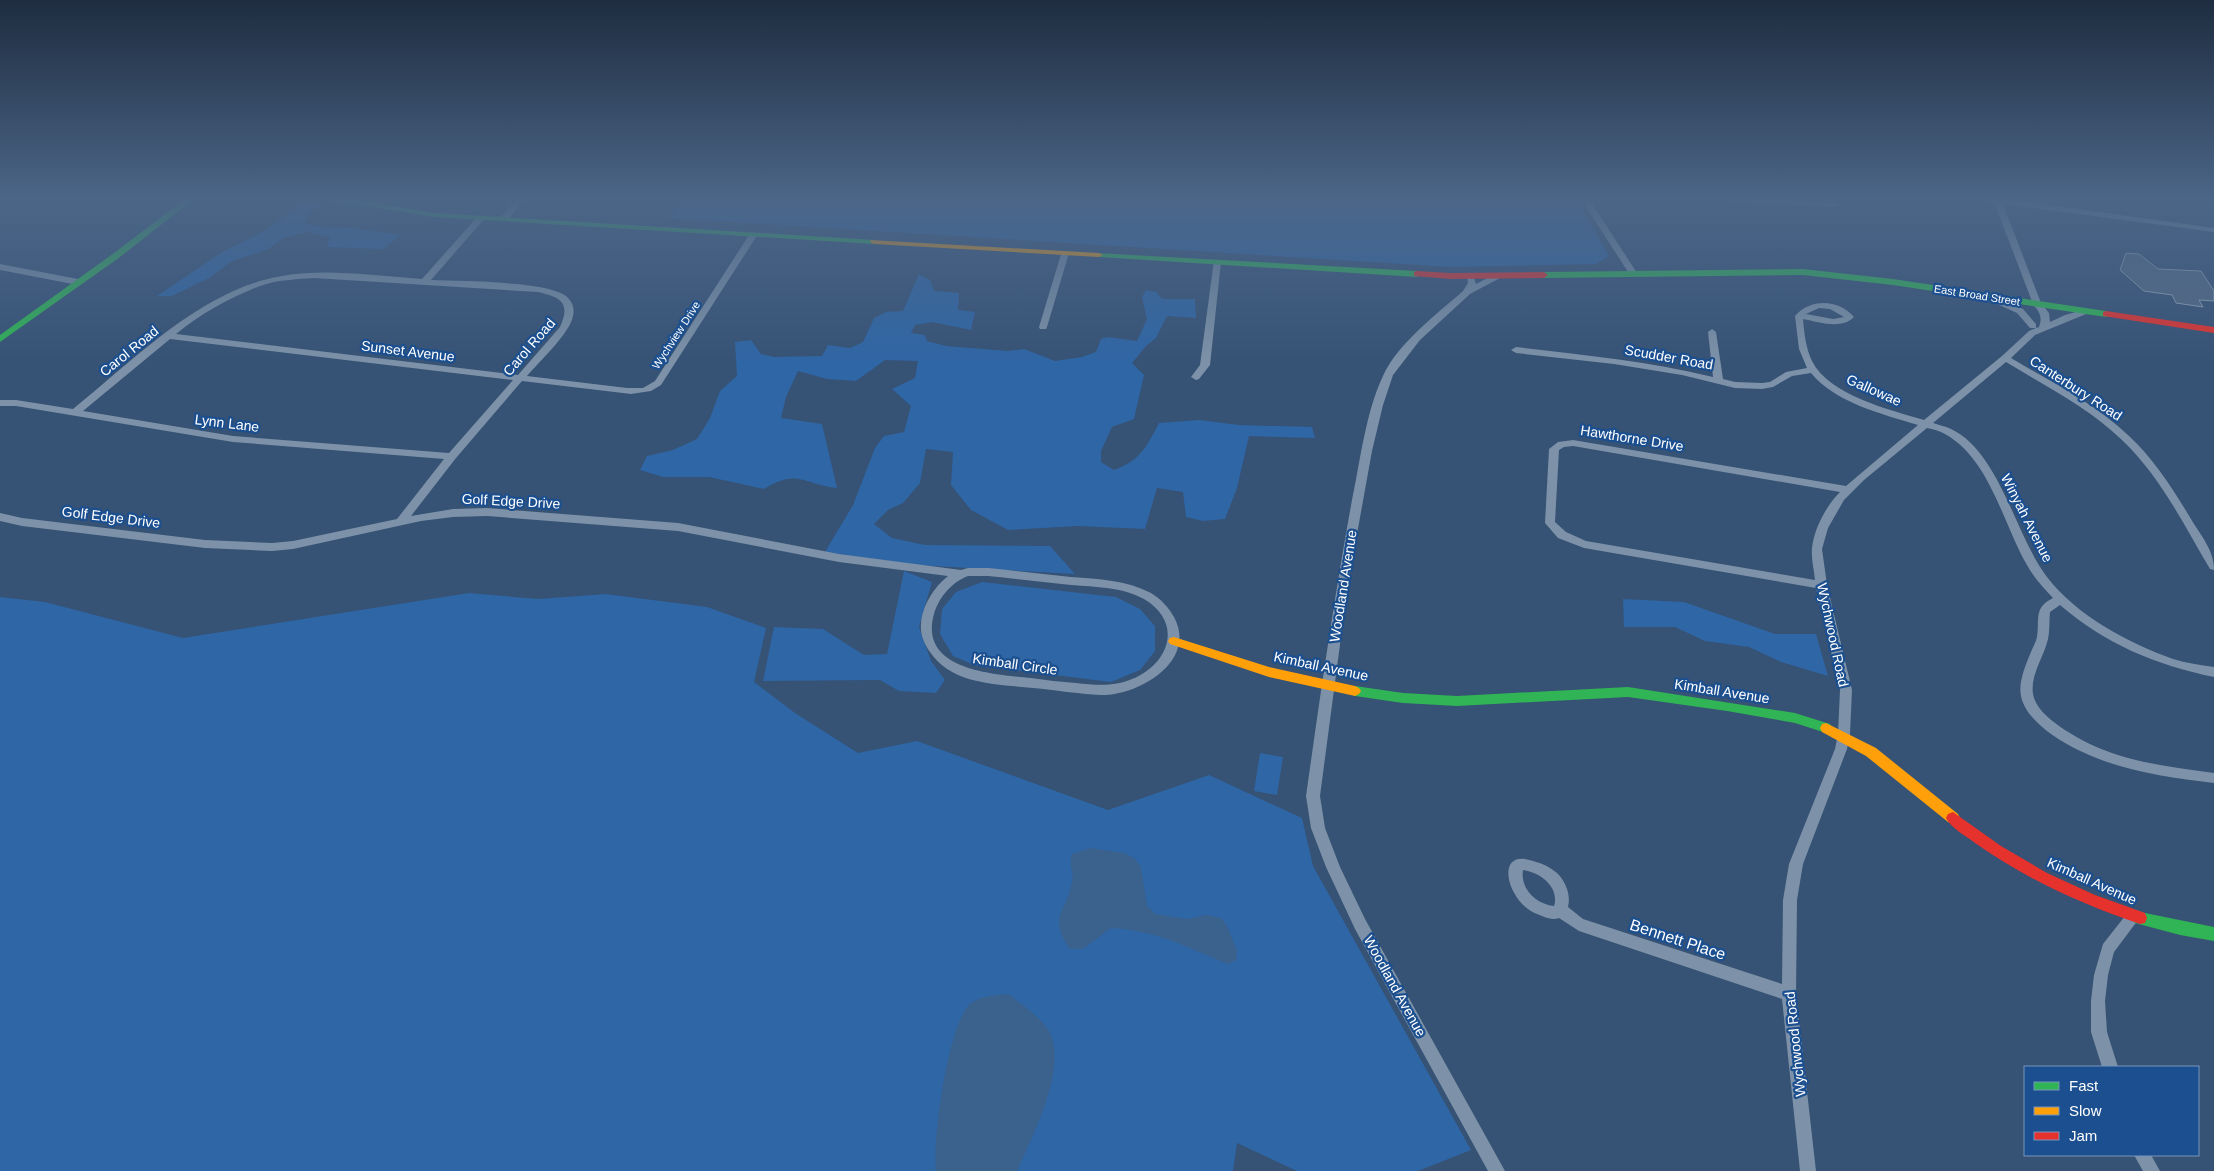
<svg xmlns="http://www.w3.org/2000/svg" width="2214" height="1171" viewBox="0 0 2214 1171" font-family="Helvetica,sans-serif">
	<rect width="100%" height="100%" fill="#365274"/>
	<path fill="#2f66a5" d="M682,199H1576L1609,256L1596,264L1451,267L669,218Z
		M304,201L321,205L310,213L304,223L321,227L351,228L401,235L383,249L327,247L330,237L307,232L283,238L268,249L232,261L209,278L172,296H157L222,252L263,232Z
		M919,274L930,280L934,291L959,293L958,310L975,312L971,330L932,322L915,325L911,333L925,335L927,341L946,346L1008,351L1024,349L1055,361L1082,357L1096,352L1101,339L1108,337L1137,341L1147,319L1142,297L1146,290L1156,292L1162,299H1195L1196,318L1167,316L1156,338L1146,346L1132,363L1144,375L1134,419L1112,427L1101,451V462L1114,470C1140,461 1147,446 1159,423L1199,420L1239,425L1312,427L1315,438L1249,436L1237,488L1225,519L1203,521L1186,517L1183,492L1157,488L1145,529L1078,526L1008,530L971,510L951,485L953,452L926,449L920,483L903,503L888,510L874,524L892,538L925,545L1050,546L1075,574L915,565L825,552L853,505L875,448L884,436L904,432L911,406L892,389L915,378L918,361L885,360L856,381L827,379L798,371L786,397L781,418L822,424L837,488C802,484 798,468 764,489L709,477H663L640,470L647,456L673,450L697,439L710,418L720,391L737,376L735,342L751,340L761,354L774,357L822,356L828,345L850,348L863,342L874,318L886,312L903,311Z
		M904,571L932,582L919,627L931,661L945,680L936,693L899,691L880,680L763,681L774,627L823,629L864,655L887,654Z
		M982,582L1116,597L1140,609L1155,626V651L1140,670L1111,682L974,665L953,656L940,634L942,609L956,592Z
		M469,593L538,599L606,594L707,607L766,628L754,682L795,713L858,753L917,741L1108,810L1209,775L1302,818L1313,866L1471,1150L1418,1171H1297L1237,1143L1233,1171H0V597L45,602L183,638Z
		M1623,599L1684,602L1775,634H1816L1828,676L1781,662L1749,647L1705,641L1675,627H1624Z
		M1260,753L1283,757L1277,795L1254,791Z"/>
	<path fill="#3b618d" d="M1090,848L1125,853L1135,859L1141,867L1147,906L1155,914L1187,919L1206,915L1221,918L1227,926L1237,951L1236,960L1228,964C1185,947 1160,931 1111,928L1083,949H1070C1046,914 1068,912 1072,881C1074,871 1068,865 1072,854Z
		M1008,994C1020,1003 1044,1020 1050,1033C1067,1071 1032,1136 1017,1171H936C932,1141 948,1022 971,1003C980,996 998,995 1008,994Z"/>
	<path fill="#526984" stroke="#92a2b6" d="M2126,253L2139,254L2158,269L2201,271L2214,291V301L2199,300L2203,307L2176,303L2172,295L2144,291L2120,270Z"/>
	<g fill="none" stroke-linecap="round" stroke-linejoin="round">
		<path fill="#7d92a8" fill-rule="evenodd" d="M517,199H525L507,221H501V217Z
			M1581,199H1589L1637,273L1636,275H1630Z
			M1724,199H1771L1836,203L1840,205L1836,207L1728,201Z
			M1982,199H2004L2214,228V232L2003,204L2041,303L2049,313L2050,322L2065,315L2087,309L2091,312L2035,335L2011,358C2051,382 2095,403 2129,436C2154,459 2173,489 2191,519C2201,536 2214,550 2214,570L2210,569C2184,525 2160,476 2122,440C2089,408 2045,386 2006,362L1933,423C1938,425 1945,426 1951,429C1999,451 2016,537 2047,577C2076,615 2128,643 2173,659C2186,663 2200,665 2214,667V677C2156,665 2105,644 2060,605L2050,612C2049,621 2050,630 2048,639C2044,657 2030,675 2033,694C2035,707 2048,718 2059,726C2108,760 2156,765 2214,773V783C2156,776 2100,768 2051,734C2039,725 2024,712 2021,696C2018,682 2026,664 2031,652C2033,647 2036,642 2037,637C2040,619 2033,608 2053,598C2044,588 2034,578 2027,565C2003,524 1990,459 1945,434C1940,431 1933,429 1927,428L1864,480L1844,500L1828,528L1822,549L1827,585L1852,690L1850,734L1847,749L1803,864L1797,900L1796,994L1816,1171H1800L1782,999L1579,931L1559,918C1552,921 1545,917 1537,914C1507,903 1493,847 1533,861C1542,863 1550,867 1557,873C1566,882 1571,895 1568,907L1583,919L1782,984L1783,900L1789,864L1835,749L1838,734L1840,690L1816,588L1584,548L1558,538L1545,523L1549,449L1558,442L1573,440L1846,486L1918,425C1882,414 1836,403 1811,373L1792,376L1773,387L1762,389L1735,388L1682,375L1614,364L1516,353L1511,350L1516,347C1582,355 1648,361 1713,377L1708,332L1712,329L1716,332L1723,379L1735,382L1762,383L1770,382L1786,372L1807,368L1799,349L1795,316C1810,298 1839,299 1854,317C1841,330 1819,322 1803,319C1804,332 1806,349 1812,361C1829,395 1890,410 1924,420L2002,356L2029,331L2036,328H2030L2017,313L1988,300V296H1994L2023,309L2036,324V328L2039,327C2043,316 2039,312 2033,304L1994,202ZM1819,308L1830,309L1844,317L1833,319L1806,314ZM1573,446L1840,492C1826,506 1814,529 1812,548C1811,558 1814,570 1815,580L1586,541L1566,532L1555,522L1559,450L1564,447ZM1523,870C1540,872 1560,887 1554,906C1536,904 1520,889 1523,870Z
			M478,216L485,218L431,280C459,281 546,281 566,296C572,301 575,308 573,316C570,333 539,362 527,376L627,388H643L655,381L751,232L758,234L661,385L651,391L631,394L522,381L456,458L411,516L453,509L487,508L678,523L839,554L961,570L968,568H988C1016,571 1043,574 1071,577C1099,579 1126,580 1151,593C1161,599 1169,608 1174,617C1198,661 1138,696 1101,695C1078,694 1055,690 1033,688C997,684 952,685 930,652C924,644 920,634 921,624C922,606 934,587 948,576L839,562L678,531L487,516L453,517L421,521L293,549L272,551L205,548L22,526L0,521V513L22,518L205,540L272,543L293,541L397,519L444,459L233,442L16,406H0V400H16L73,409C134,360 202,289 282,276C326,268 377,276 422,279ZM314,278L538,292C561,297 571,303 560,327L518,375L176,334C200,314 231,297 260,286C277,280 296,279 314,278ZM170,339L513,380L449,453L233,436L83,411ZM968,576H988C1016,579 1043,582 1071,585C1096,587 1122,587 1144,599C1184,623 1169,664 1132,679C1114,687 1095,685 1076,683C1061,682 1046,680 1031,678C995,674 918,671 934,614C939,597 952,582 968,576Z
			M1062,251H1065L1069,253L1047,327L1046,329H1040L1039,327Z
			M1214,260H1220L1221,262L1210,365L1199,379L1196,380L1191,377L1200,365Z
			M0,264L78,279L82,282L78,285L0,270Z
			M1497,273L1501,276L1500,278L1470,294L1420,340L1393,375L1383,405L1372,451L1348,584L1320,796L1325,828L1340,867L1365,919L1505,1171H1488L1355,929L1326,867L1311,828L1306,796C1320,697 1334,598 1352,500C1360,462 1366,411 1383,376C1398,343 1437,314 1463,291L1468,283L1467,275H1473L1476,284Z
			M2134,910L2139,911L2141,916L2114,952L2108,975L2105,1001L2107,1032L2118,1067H2102L2091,1032V1001L2094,975L2103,944L2129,911Z
			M2134,1155H2151L2160,1171H2143Z"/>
		<path fill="#30b455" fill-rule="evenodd" d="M185,199H194L120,257L0,342V335L114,253Z
			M328,199H348L436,213L874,240L878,242L874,244L436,217L332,201Z
			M1096,253L1417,271L1421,274L1417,277L1099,257L1095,255Z
			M1803,269L1893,279L2106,311L2110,314L2106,317L1893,285L1803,275L1544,278L1540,275L1544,272Z
			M1355,686L1403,693L1457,696L1628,687L1795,713L1830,724L1832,728L1830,732L1826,733L1795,723L1727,711L1628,697L1457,706L1403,703L1355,696L1351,694L1349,691L1351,688Z
			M2140,912L2214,927V941L2180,935L2135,923L2133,918L2135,913Z"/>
		<path fill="#ff9f0a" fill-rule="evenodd" d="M871,240L1099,253L1103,255L1099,257L874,244L870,242Z
			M1174,637L1269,667L1355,686L1359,688L1361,691L1359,694L1355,696L1269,677L1170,644L1168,641L1170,638Z
			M1826,723L1876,748L1958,814L1960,818L1958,822L1953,824L1948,822L1866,756L1822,732L1820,728L1822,724Z"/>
		<path fill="#e5322d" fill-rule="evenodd" d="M186,199H210C205,203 191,203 186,199Z
			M1417,271L1450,273L1544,272L1548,275L1544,278L1450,279L1414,276V272Z
			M2106,311L2214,327V333L2103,316V312Z
			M1953,812L2001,846L2047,873L2095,895L2145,913L2147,918L2145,923L2140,924C2081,904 2026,879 1975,843C1966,836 1951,828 1946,818L1948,814Z"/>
	</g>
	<linearGradient id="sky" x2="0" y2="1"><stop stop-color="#1e2d40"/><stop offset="0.55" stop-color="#4c6688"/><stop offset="1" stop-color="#4c6688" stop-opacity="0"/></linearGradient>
	<rect width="2214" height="363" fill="url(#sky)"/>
	<g text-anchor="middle" stroke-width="4.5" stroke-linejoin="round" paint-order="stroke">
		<g font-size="11" fill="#fff" stroke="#1b4f8f">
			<text transform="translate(1977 295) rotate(9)" y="4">East Broad Street</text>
			<text transform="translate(676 335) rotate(-57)" y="4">Wychview Drive</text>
		</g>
		<g font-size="14" fill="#fff" stroke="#1b4f8f">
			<text transform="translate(529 347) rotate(-49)" y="5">Carol Road</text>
			<text transform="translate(129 351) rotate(-39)" y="5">Carol Road</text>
			<text transform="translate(408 351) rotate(7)" y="5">Sunset Avenue</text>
			<text transform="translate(1669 357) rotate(10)" y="5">Scudder Road</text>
			<text transform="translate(2076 388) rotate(33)" y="5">Canterbury Road</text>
			<text transform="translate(1874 390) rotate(24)" y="5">Gallowae</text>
			<text transform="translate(227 423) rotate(7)" y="5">Lynn Lane</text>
			<text transform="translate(1632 438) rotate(9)" y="5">Hawthorne Drive</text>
			<text transform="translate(511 501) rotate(3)" y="5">Golf Edge Drive</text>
			<text transform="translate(111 517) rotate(7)" y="5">Golf Edge Drive</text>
			<text transform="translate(2027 518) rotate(63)" y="5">Winyah Avenue</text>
			<text transform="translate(1343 586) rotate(-81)" y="5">Woodland Avenue</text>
			<text transform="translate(1833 635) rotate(78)" y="5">Wychwood Road</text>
			<text transform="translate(1015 664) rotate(8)" y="5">Kimball Circle</text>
			<text transform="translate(1321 666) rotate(12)" y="5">Kimball Avenue</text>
			<text transform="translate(1722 691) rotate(9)" y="5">Kimball Avenue</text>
			<text transform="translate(2092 881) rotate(24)" y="5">Kimball Avenue</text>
			<text transform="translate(1395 986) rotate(61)" y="5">Woodland Avenue</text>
			<text transform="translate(1795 1044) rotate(-96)" y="5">Wychwood Road</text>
		</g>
		<g font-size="16" fill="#fff" stroke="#1b4f8f">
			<text transform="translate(1678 939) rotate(18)" y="6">Bennett Place</text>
		</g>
	</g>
	<rect x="2024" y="1066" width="175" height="90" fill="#1b4f8f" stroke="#7695bc"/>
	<rect x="2034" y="1082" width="25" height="8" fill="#30b455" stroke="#7695bc"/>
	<text x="2069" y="1091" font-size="15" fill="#ffffff">Fast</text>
	<rect x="2034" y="1107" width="25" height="8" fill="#ff9f0a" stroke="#7695bc"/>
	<text x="2069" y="1116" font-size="15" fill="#ffffff">Slow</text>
	<rect x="2034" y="1132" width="25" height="8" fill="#e5322d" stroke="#7695bc"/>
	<text x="2069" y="1141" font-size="15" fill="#ffffff">Jam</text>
</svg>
